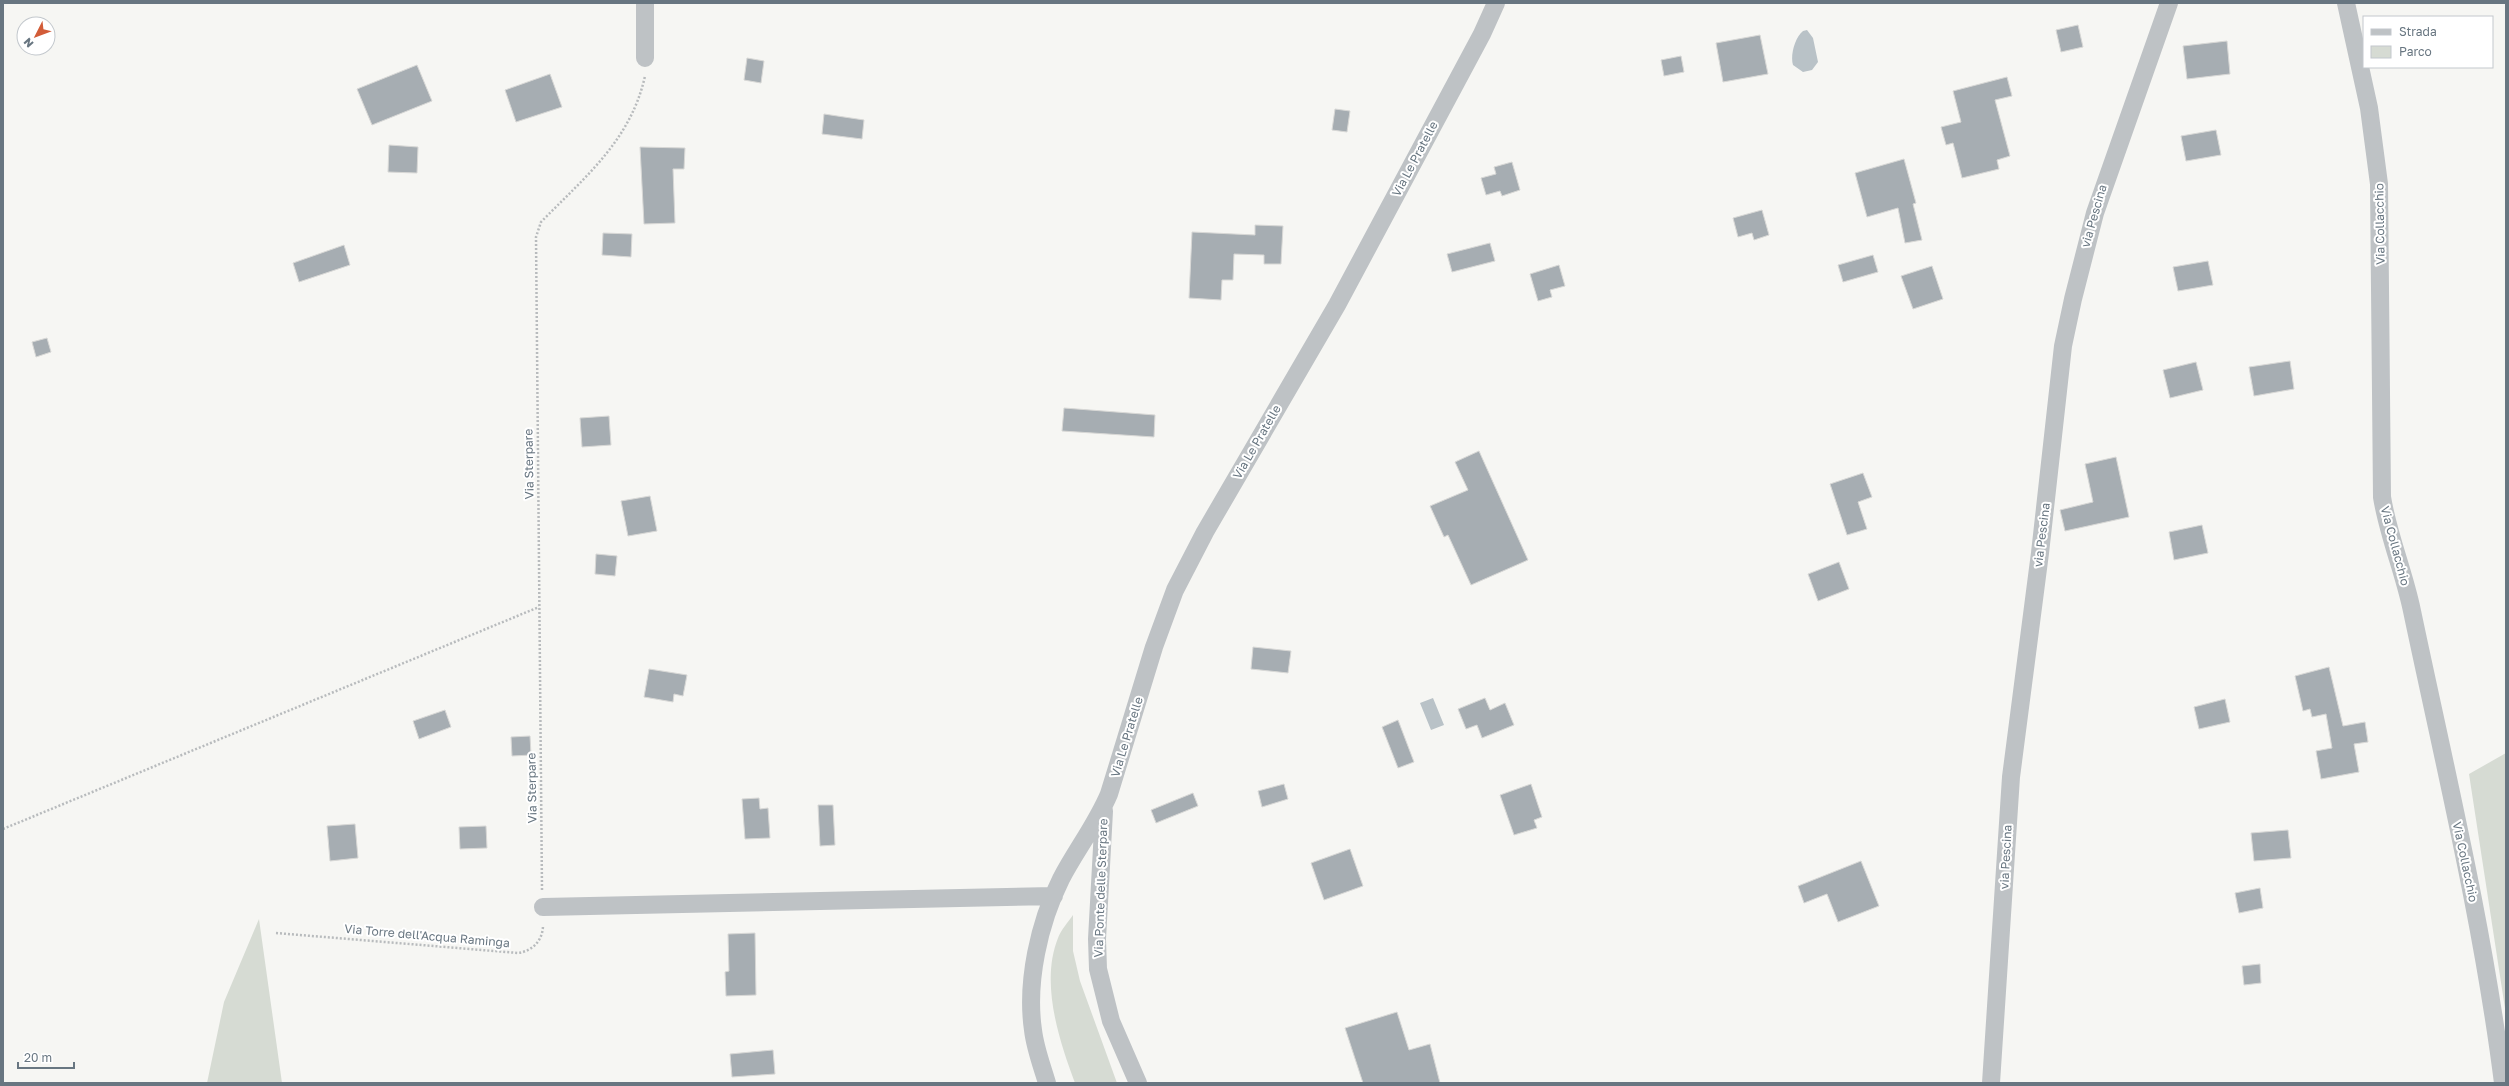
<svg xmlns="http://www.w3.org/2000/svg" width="2509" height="1086" viewBox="0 0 2509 1086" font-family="'Golos Text',sans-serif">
	<rect width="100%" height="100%" fill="#f6f6f3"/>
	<path fill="#d6dbd3" d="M2506,753V1015L2469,774Z
		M1073,915V951L1080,981L1117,1083H1075C1059,1040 1040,983 1058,938C1061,930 1068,922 1073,915Z
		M259,919L282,1083H207L224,1002Z"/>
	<path fill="#b9c2c7" d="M1807,30L1813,38L1818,62L1812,70L1803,72L1793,65C1790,56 1795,37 1803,31Z
		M1433,698L1444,725L1431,730L1420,703Z"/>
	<path fill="#a6adb2" stroke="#d8d8d6" d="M2078,25L2083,47L2061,52L2056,30Z
		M1760,35L1768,74L1723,82L1716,43Z
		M2227,41L2230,74L2187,79L2183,46Z
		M1681,56L1684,72L1664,76L1661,60Z
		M747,58L764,61L761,83L744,80Z
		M417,65L432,101L372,125L357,89Z
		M550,74L562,107L516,122L505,90Z
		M2007,77L2012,96L1995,100L2010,156L1997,160L1999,169L1962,178L1953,143L1946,145L1941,127L1961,122L1953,91Z
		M1335,109L1350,111L1347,132L1332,130Z
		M824,114L864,120L862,139L822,134Z
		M2216,130L2221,155L2186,161L2181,136Z
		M389,145L418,147L417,173L388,172Z
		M640,147L685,148L684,169H673L675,223L644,224Z
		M1904,159L1916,203L1913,204L1922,240L1905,243L1898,208L1867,217L1855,173Z
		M1512,162L1520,190L1502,196L1500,191L1486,195L1481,178L1496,174L1494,167Z
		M1762,210L1769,235L1754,240L1752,233L1738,237L1733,218Z
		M1255,225L1283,226L1281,264H1264V255L1234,254L1233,280H1222L1221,300L1189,298L1192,232L1255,235Z
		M603,233L632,234L631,257L602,255Z
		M1490,243L1495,261L1452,272L1447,254Z
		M344,245L350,265L299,282L293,263Z
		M1873,255L1878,272L1843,282L1838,265Z
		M2208,261L2213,285L2178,291L2173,267Z
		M1559,265L1565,286L1550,290L1552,297L1538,301L1530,274Z
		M1932,266L1943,299L1913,309L1901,276Z
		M47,338L51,352L36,357L32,342Z
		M2290,361L2294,389L2254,396L2249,367Z
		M2196,362L2203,390L2170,398L2163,370Z
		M1064,408L1155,415L1154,437L1062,431Z
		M609,416L611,445L582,447L580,418Z
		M1479,451L1528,560L1471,585L1448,535L1444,537L1430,506L1468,490L1455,462Z
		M2116,457L2129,517L2065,531L2060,510L2093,502L2085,464Z
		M1863,473L1872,497L1858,502L1867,529L1847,535L1830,484Z
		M650,496L657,531L628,536L621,501Z
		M2202,525L2208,553L2174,560L2169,532Z
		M596,554L617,556L615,576L595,574Z
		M1839,562L1849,589L1818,601L1808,574Z
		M1253,647L1291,651L1288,673L1251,669Z
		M2329,667L2343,726L2365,722L2368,742L2354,744L2359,772L2321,779L2316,751L2332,748L2326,714L2312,717L2310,709L2303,711L2295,676Z
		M649,669L687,675L683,696L674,694L673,702L644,697Z
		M1485,698L1490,710L1505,703L1514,725L1482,738L1477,725L1466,729L1458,709Z
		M2225,699L2230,722L2199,729L2194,707Z
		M445,710L451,727L419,739L413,721Z
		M1398,720L1414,762L1398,768L1382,727Z
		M530,736L531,755L512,756L511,737Z
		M1284,784L1288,799L1262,807L1258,791Z
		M1531,784L1542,817L1534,820L1537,828L1514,835L1500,795Z
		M1193,793L1198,806L1156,823L1151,810Z
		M759,798L760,809L768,808L770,838L745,839L742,799Z
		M818,805H833L835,845L820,846Z
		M355,824L358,858L330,861L327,826Z
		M486,826L487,848L460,849L459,827Z
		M2288,830L2291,858L2254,861L2251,833Z
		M1350,849L1363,886L1324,900L1311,863Z
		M1861,861L1879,906L1838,922L1827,894L1804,903L1798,886Z
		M2260,888L2263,908L2239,913L2235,893Z
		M755,933L756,995L726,996L725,972L729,971L728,934Z
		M2260,964L2261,983L2244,985L2242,966Z
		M1397,1012L1409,1050L1430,1044L1440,1083H1363L1345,1028Z
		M773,1050L775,1074L732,1077L730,1054Z"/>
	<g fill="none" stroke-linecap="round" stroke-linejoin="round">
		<path stroke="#b8bbbd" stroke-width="2.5" stroke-dasharray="2 2" stroke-linecap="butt" d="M3,829L539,607
			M542,890L536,237L541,222C585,177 631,140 645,76
			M276,933L518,953C533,951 543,940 543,925"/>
		<path stroke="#bec2c5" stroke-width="18" d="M2346,3L2369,108L2379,184L2382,497C2388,535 2404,572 2412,611C2445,768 2483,924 2503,1083
			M645,58V3
			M1104,811L1097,939L1098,969L1111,1021L1138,1083
			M543,907L1054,896
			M1047,1083C1042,1066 1035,1048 1033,1030C1026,982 1039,923 1061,879C1076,850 1096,825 1109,794L1154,647L1175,590L1205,532L1337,305L1482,34L1496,3
			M1991,1083L2011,777L2040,553L2063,346L2073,299L2095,213L2169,3"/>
	</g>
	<g text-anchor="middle" stroke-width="4" stroke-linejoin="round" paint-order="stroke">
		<g font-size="12" fill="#687681" stroke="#fff">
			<text transform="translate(1415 159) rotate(-62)" y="4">Via Le Pratelle</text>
			<text transform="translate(2094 216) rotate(-74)" y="4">via Pescina</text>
			<text transform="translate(2380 224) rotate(-91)" y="4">Via Collacchio</text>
			<text transform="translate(1257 442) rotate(-60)" y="4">Via Le Pratelle</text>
			<text transform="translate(529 464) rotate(-91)" y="4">Via Sterpare</text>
			<text transform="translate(2042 535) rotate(-83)" y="4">via Pescina</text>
			<text transform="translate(2395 546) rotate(75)" y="4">Via Collacchio</text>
			<text transform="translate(1127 737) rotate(-73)" y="4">Via Le Pratelle</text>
			<text transform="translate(532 788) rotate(-91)" y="4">Via Sterpare</text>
			<text transform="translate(2006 857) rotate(-87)" y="4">via Pescina</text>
			<text transform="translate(2465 862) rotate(78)" y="4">Via Collacchio</text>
			<text transform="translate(1101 888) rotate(-88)" y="4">Via Ponte delle Sterpare</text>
			<text transform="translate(427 936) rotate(5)" y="4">Via Torre dell'Acqua Raminga</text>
		</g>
	</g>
	<rect width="2509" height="1086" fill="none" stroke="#687681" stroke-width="8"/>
	<rect x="2363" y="16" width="130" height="52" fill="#ffffff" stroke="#c3c8cd"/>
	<rect x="2371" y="29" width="20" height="6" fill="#bec2c5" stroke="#c3c8cd"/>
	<text x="2399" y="36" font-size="12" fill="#687681">Strada</text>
	<rect x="2371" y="46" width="20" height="12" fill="#d6dbd3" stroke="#c3c8cd"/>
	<text x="2399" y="56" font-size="12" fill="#687681">Parco</text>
	<g transform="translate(36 36) rotate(228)"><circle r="19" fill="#ffffff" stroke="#c3c8cd"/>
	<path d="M0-3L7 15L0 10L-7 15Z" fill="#d25c38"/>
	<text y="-6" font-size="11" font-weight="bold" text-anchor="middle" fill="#687681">N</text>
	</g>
	<path d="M18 1062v6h56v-6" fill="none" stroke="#687681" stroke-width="2"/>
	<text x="24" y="1062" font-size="12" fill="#687681" stroke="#ffffff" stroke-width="3" paint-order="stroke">20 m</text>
</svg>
